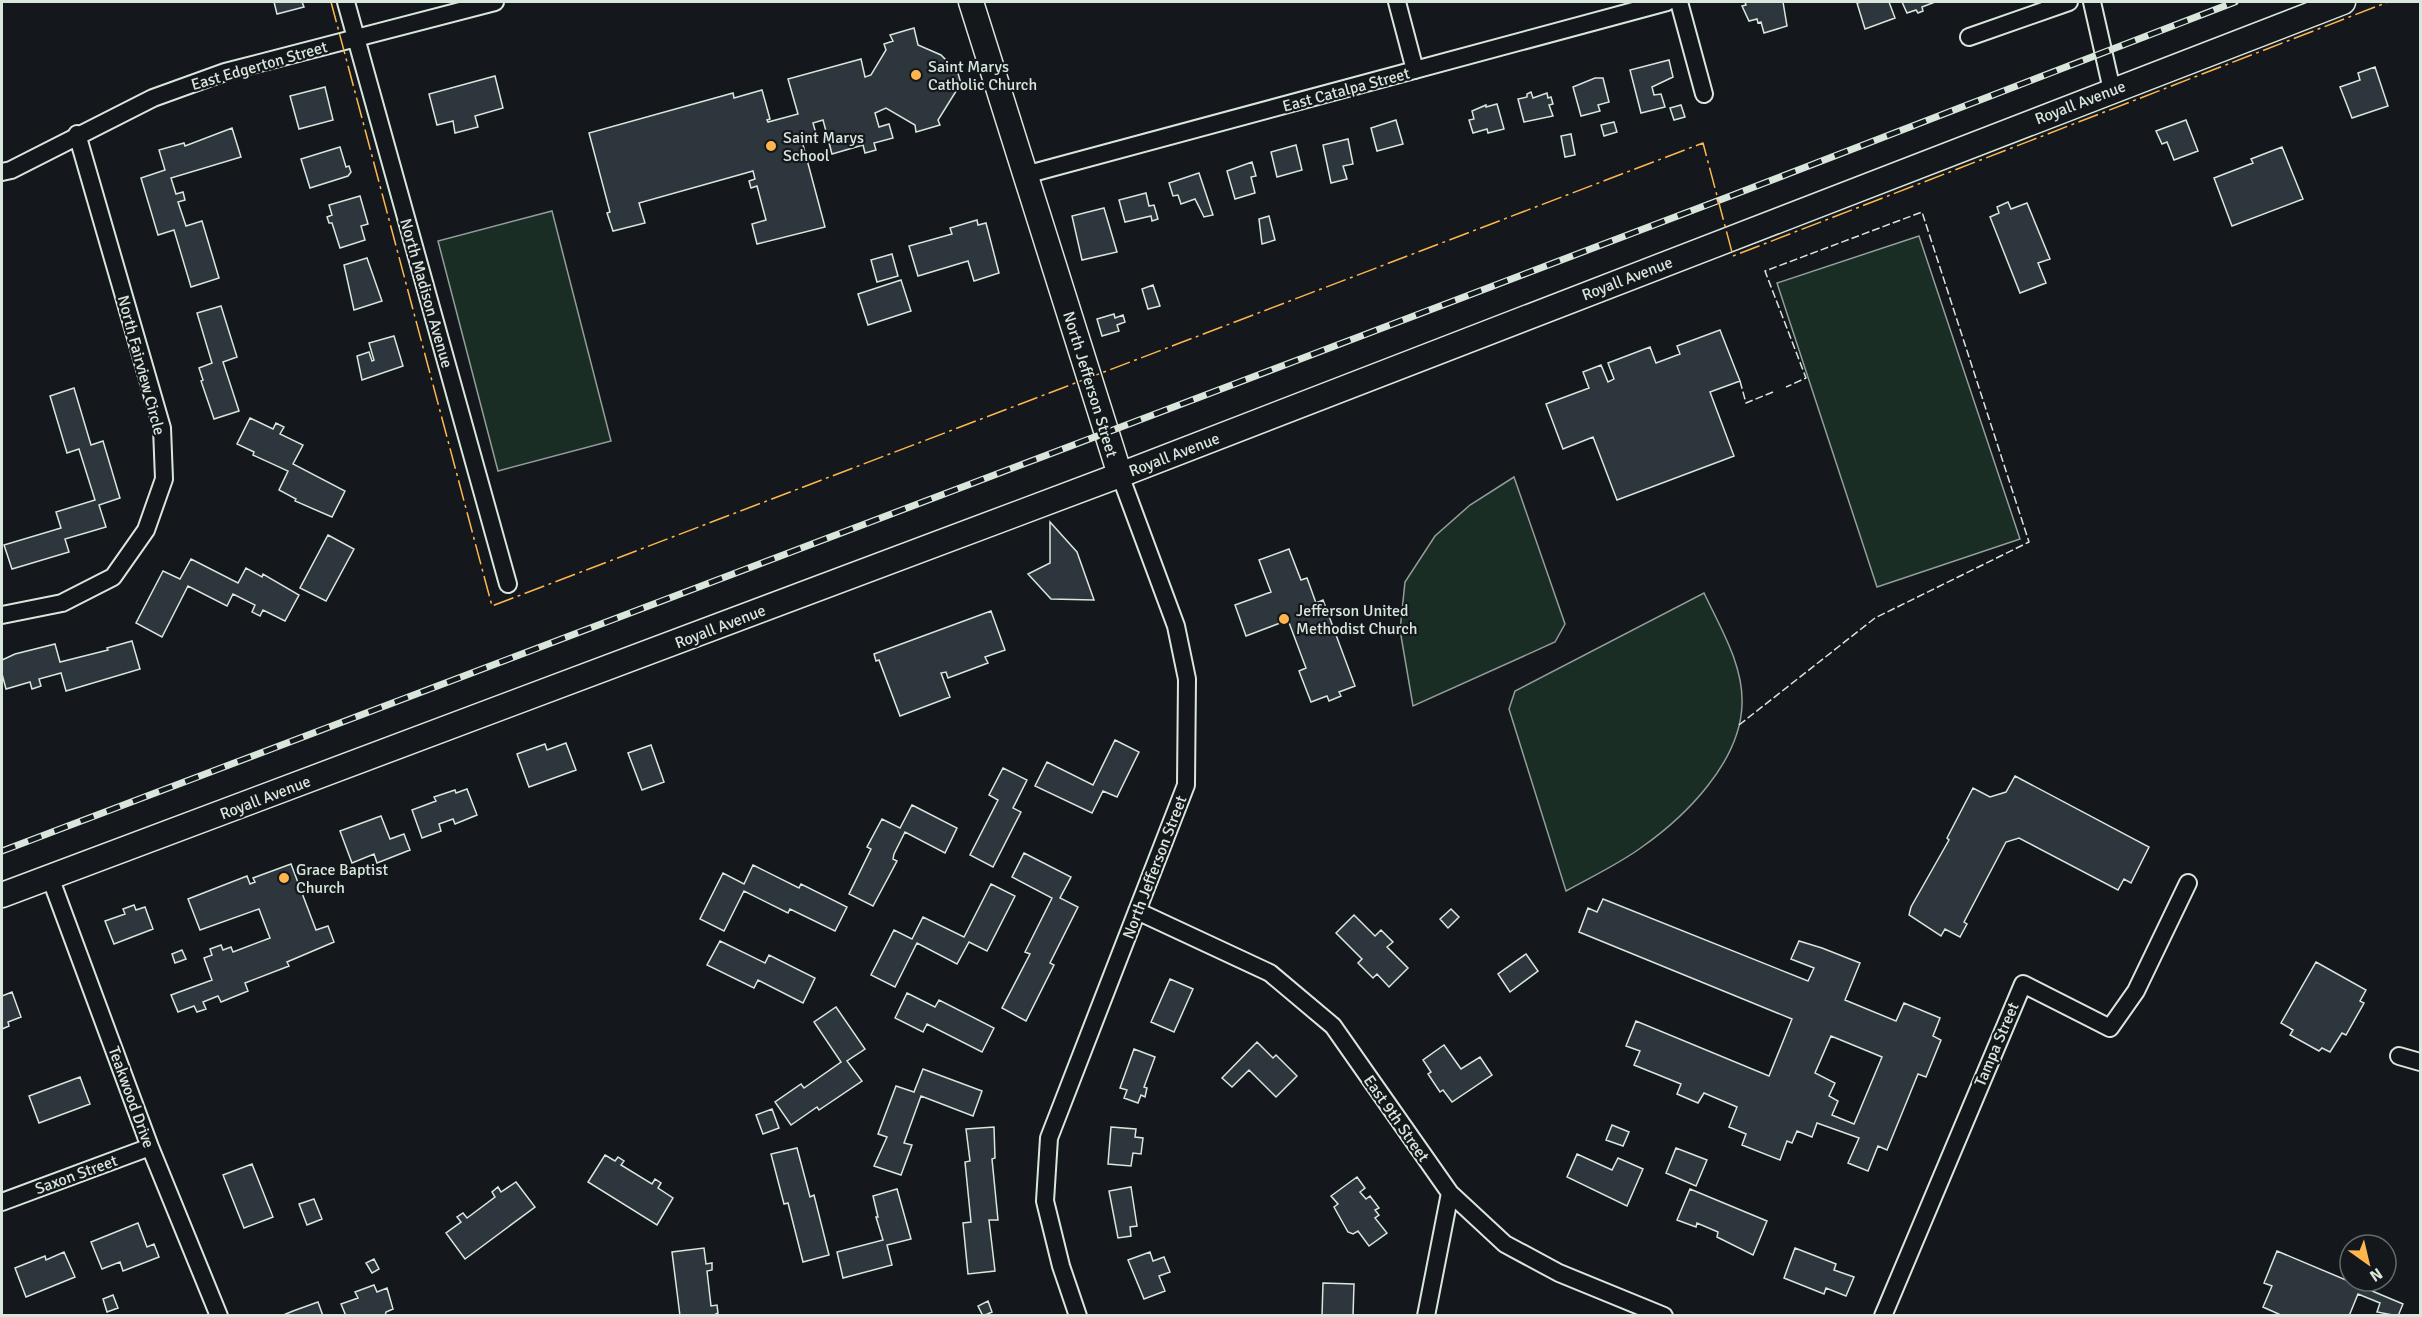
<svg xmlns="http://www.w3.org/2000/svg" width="2422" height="1317" viewBox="0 0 2422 1317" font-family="Signika,sans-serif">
	<rect width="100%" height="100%" fill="#14181c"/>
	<path fill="#1a2d24" stroke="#939e99" stroke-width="1.5" d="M552,211L611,441L498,471L438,241Z
		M1919,236L2020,539L1877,587L1777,283Z
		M1514,477L1565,624L1555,642L1413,706L1400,630L1405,582L1435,536L1470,505Z
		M1704,593C1720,627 1744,666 1742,705C1740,762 1686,816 1642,847C1619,864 1591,877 1566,891L1509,709L1515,691Z"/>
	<path fill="#2c363c" stroke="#d8e6dc" stroke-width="1.5" fill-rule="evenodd" d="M274,2H302L304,7L277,14Z
		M1745,2H1783L1787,26L1764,33L1761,22L1758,23L1757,19L1749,21L1742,6L1746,5Z
		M1862,2H1889L1895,18L1865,29L1857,3Z
		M1902,2H1935L1922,7L1923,11L1918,13L1916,10L1907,13Z
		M914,28L918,45L941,55L951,65L955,63L962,87L958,88L938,120L940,125L916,132L915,125L886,108L875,113L879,127L889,124L893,138L874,143L876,150L865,153L863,145L832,154L823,120L813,123L817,137L802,141L825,227L757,244L752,224L766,220L757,186L751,188L749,181L755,179L753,171L639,203L645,223L613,231L607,213L610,212L589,133L733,93L734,98L762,90L770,119L767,120L768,122L798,114L788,79L861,59L865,77L871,75L886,50L884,44L893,41L890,35Z
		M1669,60L1673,77L1652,87L1654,95L1661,94L1665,107L1641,113L1630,70Z
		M2375,67L2388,106L2352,118L2340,87L2360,80L2358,73Z
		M495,76L503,108L475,116L478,127L455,133L453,121L437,125L429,94Z
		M1595,78H1603L1609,102L1598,105L1600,111L1581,116L1573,87Z
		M325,87L333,120L299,129L290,96Z
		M1531,92L1533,98L1547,93L1548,98L1551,97L1553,104L1549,105L1553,116L1524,122L1518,99L1527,97V94Z
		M1497,104L1504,129L1488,133L1487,129L1473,133L1469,120L1474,119L1472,111L1486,105V107Z
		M1681,105L1685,117L1674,120L1670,108Z
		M1396,120L1403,144L1377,151L1371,128Z
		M2186,120L2198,151L2174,160L2167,142L2162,144L2156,131Z
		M1614,122L1617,132L1604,136L1601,125Z
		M232,128L241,157L171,178L176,194L183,192L185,200L178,202L186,226L202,221L219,278L191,287L174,230L158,235L141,178L165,170L159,150L184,143L185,146Z
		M1571,134L1575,155L1565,157L1561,136Z
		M1348,139L1353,164L1343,166L1347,179L1331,183L1323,145Z
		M1296,145L1302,170L1277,177L1271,152Z
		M340,147L346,167L349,166L351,172L348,176L310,188L301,159Z
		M2282,147L2303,199L2232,226L2214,178L2253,163L2251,159Z
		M1252,162L1256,176L1251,177L1255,193L1235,199L1227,171Z
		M1199,173L1213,215L1204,217L1195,199L1181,204L1178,195L1173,196L1169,183Z
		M1146,193L1149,206L1154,205L1158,219L1152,221L1151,216L1125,222L1119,200Z
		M360,196L368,224L361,226L365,240L340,248L332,223H329L327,217L332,215L329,205Z
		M2008,202L2011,209L2027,203L2050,259L2038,263L2046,283L2020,293L1990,217L1999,213L1997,207Z
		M1104,208L1117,252L1082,260L1072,216Z
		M1269,216L1275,240L1262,244L1259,219Z
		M977,220L978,225L986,223L999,273L974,281L968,261L918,276L909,246L952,234L950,228Z
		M892,254L898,276L877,282L871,260Z
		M367,258L382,301L354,310L344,265Z
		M901,280L911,311L868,325L858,294Z
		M1153,285L1160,306L1148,309L1142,289Z
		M221,306L237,357L223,362L239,411L214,419L201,381L203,380L199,368L212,363L197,313Z
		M1114,314L1115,318L1123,315L1125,322L1117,325L1119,331L1102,336L1097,319Z
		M1720,330L1740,381L1710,392L1734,456L1617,500L1593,437L1563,449L1546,404L1589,388L1583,372L1601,365L1608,382L1614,379L1608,363L1650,347L1656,363L1680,354L1677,346Z
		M394,336L403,366L362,380L357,356L369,352L372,361L374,360L369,343Z
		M74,388L91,445L103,441L120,498L99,505L106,527L65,539L69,552L12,569L4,545L61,528L56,512L95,500L79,449L67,453L50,396Z
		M250,418L273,429L276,423L284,427L280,434L303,445L293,464L345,491L332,517L295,501L296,499L279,490L288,471L253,455L254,452L237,444Z
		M1050,522L1077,552L1094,600L1051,599L1028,574L1050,563Z
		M328,535L354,549L326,601L300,588Z
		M1289,549L1301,580L1307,578L1316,603L1323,600L1355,686L1339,692L1341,696L1329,701L1327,696L1311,702L1299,671L1306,668L1288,620L1246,636L1235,605L1271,592L1259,560Z
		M191,559L238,583L246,568L262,577L263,574L299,595L285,621L263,610L260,616L252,612L255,605L233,594L227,606L188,586L162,637L136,623L163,571L180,579Z
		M991,611L1005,650L985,657L988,663L948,678L946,672L941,673L950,697L900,716L879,660L876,661L874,654Z
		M132,641L140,669L66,691L61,673L39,679L41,686L32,689L30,682L6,689L2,674V660L15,654L55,644L60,662L108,650L107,648Z
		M1115,740L1139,752L1117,797L1103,791L1092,813L1035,786L1047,762L1093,785Z
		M566,743L576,770L529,787L517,754L545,744L547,750Z
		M651,745L664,782L642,790L628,753Z
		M1003,768L1027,780L1013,808L1021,812L993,867L970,855L998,800L989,795Z
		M2015,776L2149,847L2131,883L2124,879L2118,890L2019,838L2006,842L1964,922L1967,924L1960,937L1945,929L1941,936L1909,915L1911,907L1949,840L1947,838L1973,788L1990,797L2006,792Z
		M467,789L477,815L455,824L453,819L439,824L441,831L422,838L412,810L436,801L434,797L455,790L456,793Z
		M912,805L957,828L945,853L905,832L894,854L893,859L897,861L873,906L849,894L871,849L867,847L882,819L900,828Z
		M381,816L390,839L404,834L410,850L377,863L374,854L352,863L340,831Z
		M1024,853L1071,877L1060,898L1078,907L1050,963L1054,965L1026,1021L1002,1008L1030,954L1025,952L1052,898L1012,877Z
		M291,864L316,930L328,926L334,942L287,962L289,966L245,983L248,991L221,1002L218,996L203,1002L206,1009L197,1012L194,1006L178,1012L171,995L212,980L204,958L212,955L210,949L221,945L223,950L231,947L233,952L270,938L259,909L200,930L188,899L247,876L250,884L255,882L253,878Z
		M753,865L799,888L801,884L847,907L835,931L790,909L788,913L744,891L724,931L700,919L723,873L744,884Z
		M991,884L1015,896L987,951L969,942L957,964L917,943L895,987L871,975L894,930L912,939L923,917L964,937Z
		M1603,899L1808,981L1814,968L1791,959L1799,941L1822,948L1860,963L1845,1000L1896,1021L1904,1003L1940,1018L1933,1036L1941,1040L1926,1077L1918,1074L1887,1150L1878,1146L1868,1171L1848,1163L1859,1138L1817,1123L1812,1137L1797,1131L1792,1143L1787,1141L1780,1160L1742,1145L1746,1134L1729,1127L1737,1107L1704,1093L1698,1103L1677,1094L1681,1084L1634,1065L1640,1051L1626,1046L1636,1021L1769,1076L1792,1019L1579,932L1588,908L1597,912ZM1831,1036L1882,1057L1854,1124L1832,1115L1838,1101L1829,1096L1835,1083L1815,1073Z
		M134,905L136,910L145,907L153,929L114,944L105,921L125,914L123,909Z
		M1451,909L1459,917L1448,928L1440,919Z
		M1354,915L1375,936L1381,930L1393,942L1387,947L1408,968L1389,987L1377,974L1373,978L1358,963L1362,959L1336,933Z
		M720,941L765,963L769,955L815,978L803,1003L758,980L754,988L707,965Z
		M182,950L186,959L175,963L172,954Z
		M1526,954L1538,971L1510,992L1498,974Z
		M2316,962L2366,990L2360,1001L2364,1003L2346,1035L2342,1033L2330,1052L2322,1048L2319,1051L2290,1035L2293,1030L2281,1023Z
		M1170,979L1193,989L1174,1032L1151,1022Z
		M12,992L21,1017L8,1022L9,1026L2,1029V996Z
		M907,993L935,1007L939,1000L994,1028L982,1052L927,1024L923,1032L895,1018Z
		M836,1007L865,1049L847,1061L862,1081L819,1110L817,1107L791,1125L775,1102L801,1084L804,1088L841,1062L814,1022Z
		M1257,1042L1273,1058L1276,1055L1297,1076L1276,1097L1249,1070L1232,1087L1222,1078Z
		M1444,1045L1461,1069L1480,1057L1492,1075L1452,1102L1443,1090L1440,1092L1428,1074L1431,1072L1423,1060Z
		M1134,1049L1155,1057L1144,1087L1147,1088L1145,1097L1141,1095L1138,1103L1124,1098L1127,1090L1120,1088Z
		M923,1069L982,1091L973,1116L921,1096L904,1143L912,1145L901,1175L874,1166L887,1137L878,1134L896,1086L914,1092Z
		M80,1077L90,1104L39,1123L29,1096Z
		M772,1109L779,1128L763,1134L756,1115Z
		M1612,1125L1629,1132L1623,1146L1606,1140Z
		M994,1127L995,1158L992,1159L998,1220H989L995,1271L968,1274L963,1223L971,1222L965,1162L970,1161L966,1129Z
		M1111,1127L1136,1129L1135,1137L1143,1138L1141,1154L1133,1153L1131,1166L1108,1164Z
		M797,1148L810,1197L814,1195L829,1255L803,1262L788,1203L784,1204L771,1154Z
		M1676,1148L1707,1160L1696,1186L1666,1173Z
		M1577,1154L1612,1170L1618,1158L1643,1169L1627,1206L1567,1177Z
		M605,1155L615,1161L618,1157L624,1161L621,1165L652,1184L655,1179L661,1183L658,1188L673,1198L657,1225L588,1182Z
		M252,1164L273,1217L244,1228L223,1175Z
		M1357,1177L1365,1188L1360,1192L1366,1199L1370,1196L1379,1208L1375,1210L1379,1215L1375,1218L1387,1233L1369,1246L1358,1231L1353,1234L1348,1232L1334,1207L1338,1204L1331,1196Z
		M516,1182L535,1207L465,1259L446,1233L461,1222L457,1217L463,1213L467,1218L495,1197L492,1192L498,1187L501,1192Z
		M1131,1187L1137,1226L1130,1227L1131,1236L1118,1238L1109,1191Z
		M897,1189L911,1239L887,1245L892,1265L843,1278L837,1252L883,1240L876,1217H878L873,1196Z
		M1690,1189L1767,1221L1753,1255L1717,1237L1718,1232L1697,1223L1696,1227L1677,1220Z
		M314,1199L322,1219L307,1225L299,1204Z
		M138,1223L147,1247L154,1244L159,1257L123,1271L120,1262L102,1269L91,1242Z
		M704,1248L706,1264L712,1263V1270L707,1271L711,1306L717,1305L718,1313L712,1316H680L672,1252Z
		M1795,1248L1836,1264L1834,1270L1854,1277L1846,1296L1826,1288L1824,1294L1784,1278Z
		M2277,1251L2403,1304L2398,1316L2377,1312L2380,1303L2358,1294L2349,1316H2283L2263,1307L2272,1286L2264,1283Z
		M64,1252L75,1277L26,1297L15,1268L45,1256L46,1260Z
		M1150,1252L1153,1261L1164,1257L1170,1272L1159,1276L1165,1291L1144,1299L1128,1260Z
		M374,1259L379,1269L372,1273L366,1263Z
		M1323,1283L1354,1284L1353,1316H1322Z
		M374,1285L377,1292L387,1288L393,1309L386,1312L385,1316H346L341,1304L358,1298L355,1292Z
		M113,1295L118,1308L107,1312L103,1299Z
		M988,1301L992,1312L983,1316L978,1306Z
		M318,1302L323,1316H281L293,1311Z"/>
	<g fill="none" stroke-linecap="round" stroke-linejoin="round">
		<g stroke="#d8e6dc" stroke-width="20">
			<path id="street" d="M346,2L508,584
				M1397,2L1415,70
				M1679,2L1704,94
				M2092,2L2112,90
				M1969,37L2069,2
				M2,172L11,170L153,98L225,72L495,2
				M1025,175L1667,2
				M2,615L62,603L113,577L146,530L164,479L162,428L77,134
				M50,877L150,1147L219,1316
				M1137,911L1270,973L1333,1026L1450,1193L1505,1244L1559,1273L1664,1316
				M2399,1056L2420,1062
				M2,1202L150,1147
				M1078,1316L1061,1266L1045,1201L1049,1138L1186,785L1187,679L1176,626L1120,475
				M1426,1316L1450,1193
				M1883,1316L2023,984L2110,1028L2136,991L2188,883"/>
		</g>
		<g stroke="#d8e6dc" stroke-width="27">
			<path id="secondary" d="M971,2L1120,475
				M2,895L1120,475L2343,2"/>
		</g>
		<use href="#street" stroke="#14181c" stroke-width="16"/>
		<use href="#secondary" stroke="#14181c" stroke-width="24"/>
		<g stroke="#d8e6dc" stroke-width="7">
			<path id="rail" d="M2,851L1733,195L2235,2"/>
		</g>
		<use href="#rail" stroke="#14181c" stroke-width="4.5" stroke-dasharray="14" stroke-linecap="butt"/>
		<path stroke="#d8e6dc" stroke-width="1.5" stroke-dasharray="8 3" stroke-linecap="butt" d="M1740,381L1746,403L1773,392
			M1739,725L1875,618L2029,542L1922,212L1765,271L1806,378L1786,387"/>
		<path stroke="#ffb74d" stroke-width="1.5" stroke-dasharray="21 4.5 3 4.5" stroke-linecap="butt" d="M331,2L492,606L1703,143L1733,256L2388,2"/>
	</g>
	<g fill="#ffb74d" stroke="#14181c" stroke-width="2">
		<circle cx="916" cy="75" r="6"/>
		<circle cx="771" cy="146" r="6"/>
		<circle cx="1284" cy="619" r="6"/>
		<circle cx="284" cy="878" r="6"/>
	</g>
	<g text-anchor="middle" stroke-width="4.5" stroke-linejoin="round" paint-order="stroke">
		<g font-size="16" fill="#d8e6dc" stroke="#14181c">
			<text transform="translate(259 65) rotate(-16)" y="6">East Edgerton Street</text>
			<text transform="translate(1346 89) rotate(-15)" y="6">East Catalpa Street</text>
			<text transform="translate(2080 102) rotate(-21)" y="6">Royall Avenue</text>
			<text transform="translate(1627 278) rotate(-21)" y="6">Royall Avenue</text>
			<text transform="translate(427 293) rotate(74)" y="6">North Madison Avenue</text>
			<text transform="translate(142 365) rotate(75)" y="6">North Fairview Circle</text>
			<text transform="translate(1091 384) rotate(73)" y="6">North Jefferson Street</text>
			<text transform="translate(1174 454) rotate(-21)" y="6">Royall Avenue</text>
			<text transform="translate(720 626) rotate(-21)" y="6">Royall Avenue</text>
			<text transform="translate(265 797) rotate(-21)" y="6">Royall Avenue</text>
			<text transform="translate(1154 867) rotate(-69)" y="6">North Jefferson Street</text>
			<text transform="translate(1996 1044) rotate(-67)" y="6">Tampa Street</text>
			<text transform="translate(132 1097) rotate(70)" y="6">Teakwood Drive</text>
			<text transform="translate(1397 1118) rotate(55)" y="6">East 9th Street</text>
			<text transform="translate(76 1174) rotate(-20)" y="6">Saxon Street</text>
		</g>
		<g font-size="16" fill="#d8e6dc" stroke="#14181c" text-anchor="start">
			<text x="928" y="72">Saint Marys<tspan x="928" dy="18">Catholic Church</tspan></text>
			<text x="783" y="143">Saint Marys<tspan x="783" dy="18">School</tspan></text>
			<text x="1296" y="616">Jefferson United<tspan x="1296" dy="18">Methodist Church</tspan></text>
			<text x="296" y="875">Grace Baptist<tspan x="296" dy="18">Church</tspan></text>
		</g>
	</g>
	<rect width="2422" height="1317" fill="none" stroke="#d8e6dc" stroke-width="6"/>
	<g transform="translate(2368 1263) rotate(146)"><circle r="28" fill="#14181c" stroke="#626a69" stroke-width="1.5"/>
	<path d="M0-4.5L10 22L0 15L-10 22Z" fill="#ffb74d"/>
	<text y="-9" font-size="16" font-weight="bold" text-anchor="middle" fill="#d8e6dc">N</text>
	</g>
</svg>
